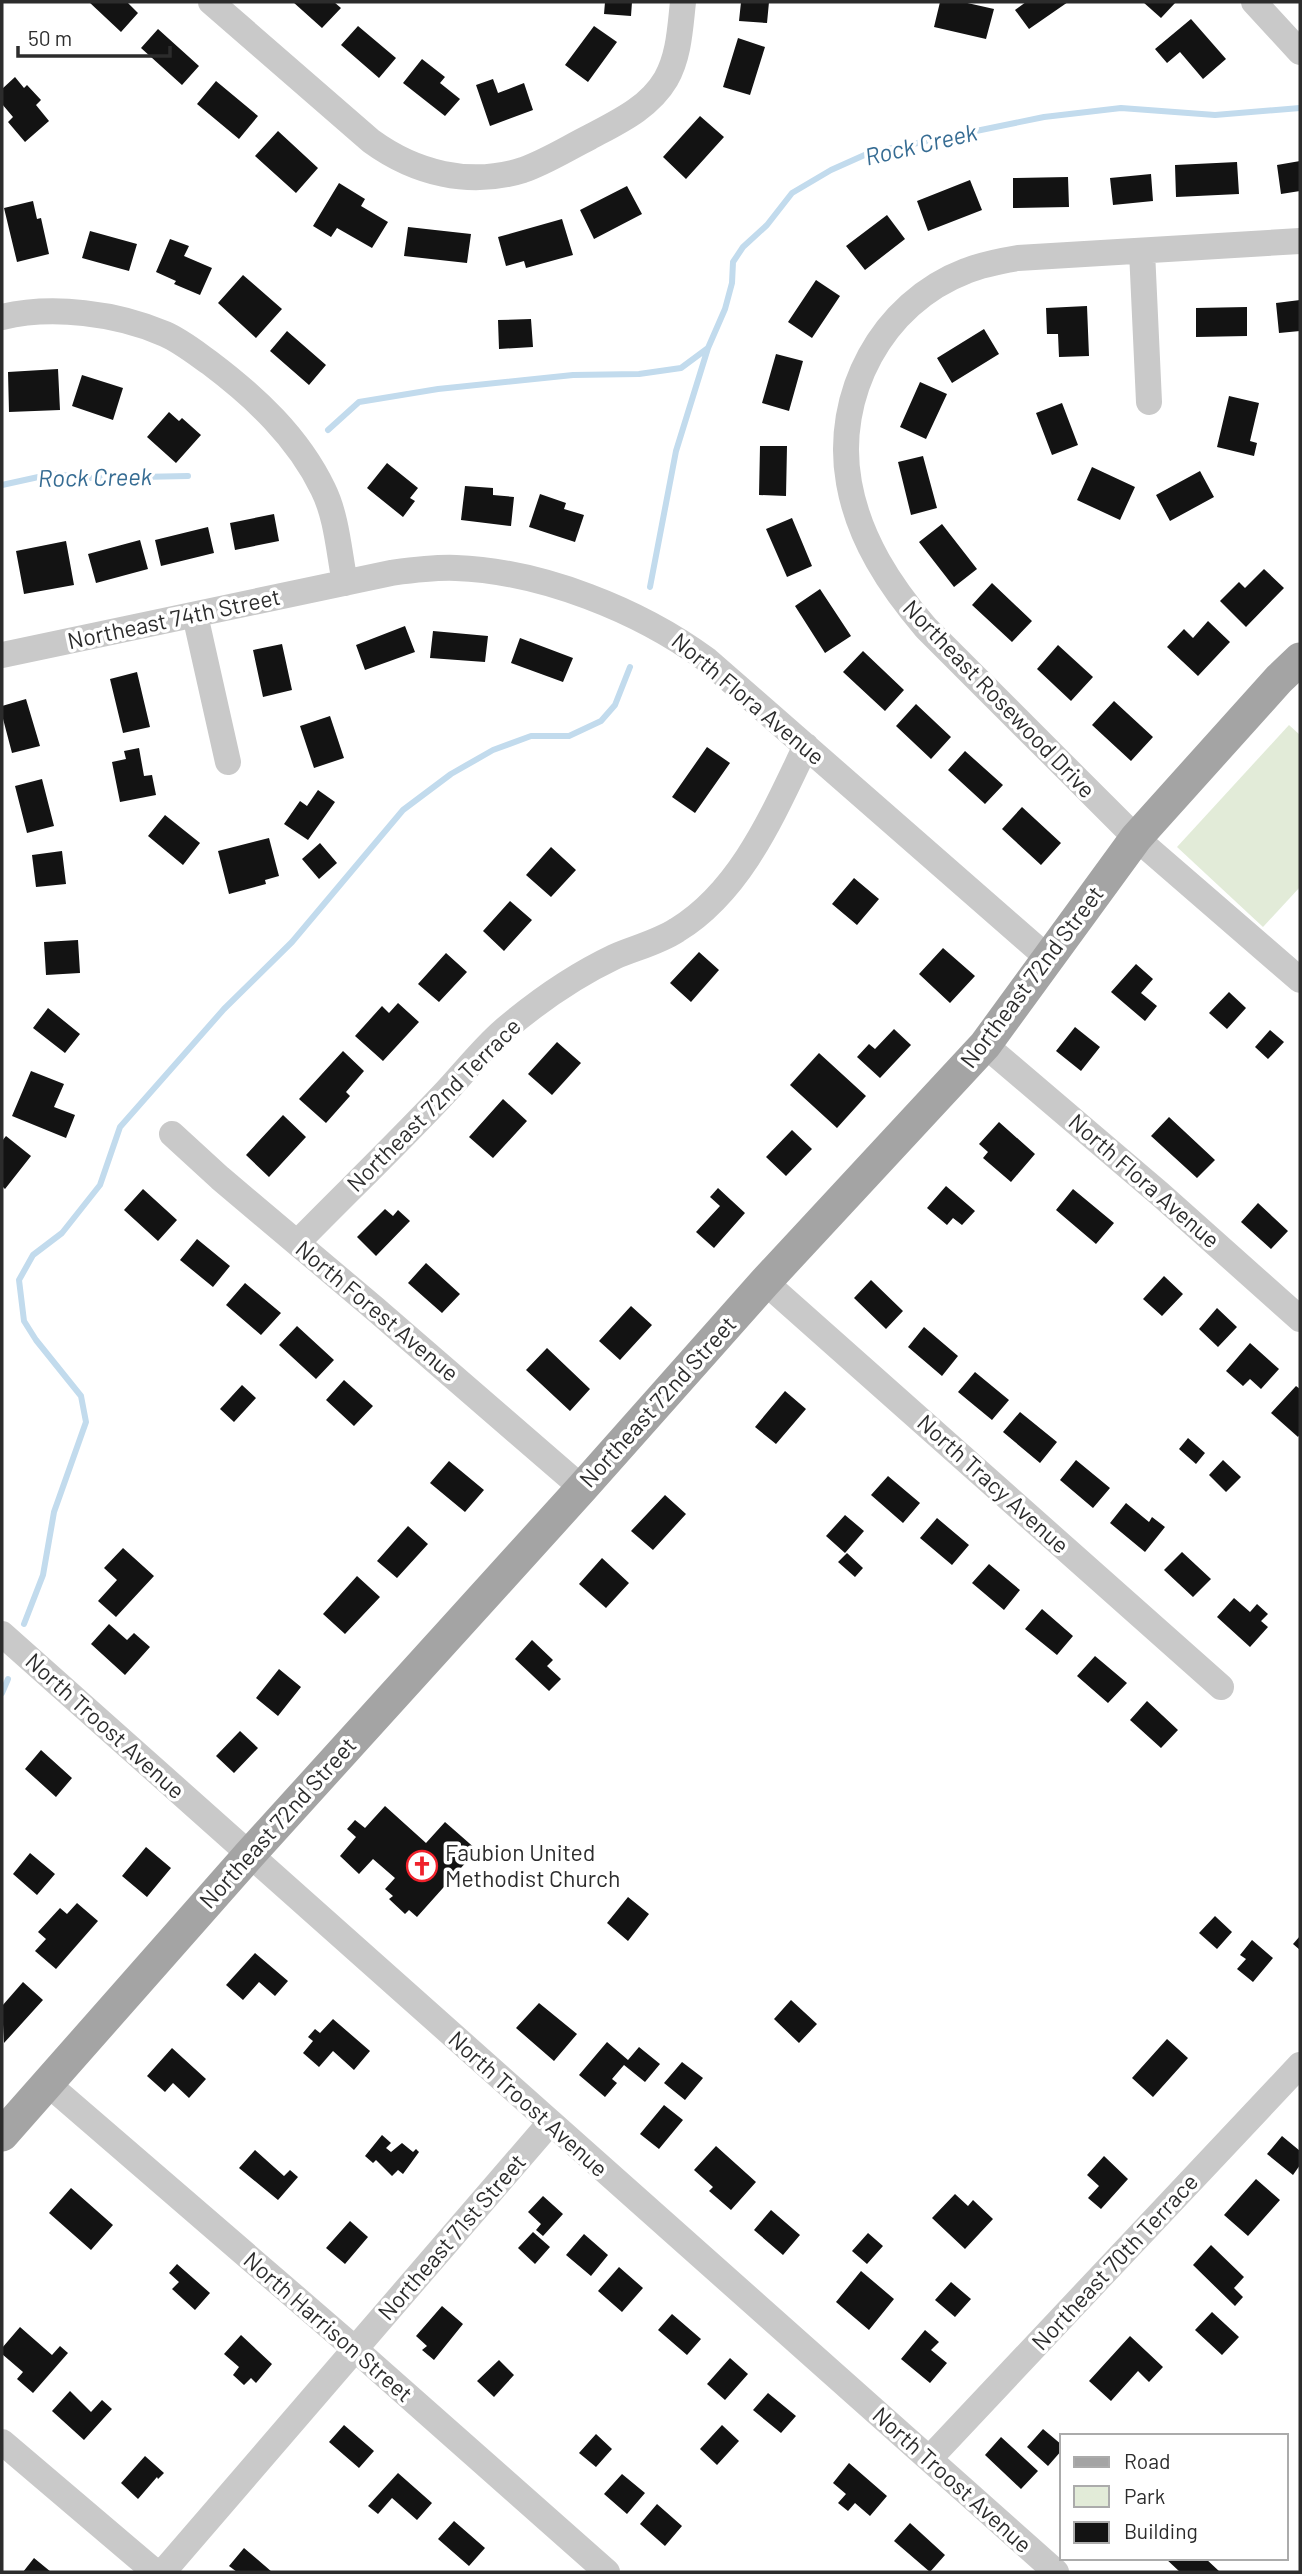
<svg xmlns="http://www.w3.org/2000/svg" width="1302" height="2574" viewBox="0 0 1302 2574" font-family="Barlow,sans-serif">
	<rect width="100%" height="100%" fill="#fff"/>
	<path fill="#e2ebd8" d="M1289,725L1300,735V887L1263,927L1177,847Z"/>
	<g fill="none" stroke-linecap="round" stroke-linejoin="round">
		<path stroke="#c2dbed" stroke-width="6" d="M328,430L359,402L438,389L573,375L639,374L681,368L708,348L725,309L732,283L733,262L743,247L767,225L792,193L831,170L869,153L1044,117L1121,108L1215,115L1300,108
			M2,485L52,474L91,478L188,476
			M650,587L676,451L708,348
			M24,1624L43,1575L54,1512L86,1422L81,1396L36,1340L24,1321L19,1280L33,1255L62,1233L100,1185L120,1127L224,1009L292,942L403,810L451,774L493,750L531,736H569L601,721L615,705L630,667
			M2,1693L8,1679"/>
	</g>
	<path fill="#131313" d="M89,2H127L138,13L121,32Z
		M293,2H334L341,8L322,28Z
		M605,2H632L631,16L604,14Z
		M741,2H769L767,23L739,21Z
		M940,2H963L994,9L986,39L934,27Z
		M1026,2H1068L1029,29L1015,10Z
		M1143,2H1176L1161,18Z
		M1191,19L1226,59L1203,79L1180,52L1167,63L1155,49Z
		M358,26L396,58L379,78L341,45Z
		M594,26L617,42L588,82L565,65Z
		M158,29L199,66L182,85L141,48Z
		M738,38L765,47L750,95L723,87Z
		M422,59L445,77L440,83L460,99L445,116L403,83Z
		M15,77L24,88L27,85L41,100L36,105L49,121L25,142L8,122L13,117L2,104V89Z
		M493,79L498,93L524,83L533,110L490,126L476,85Z
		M216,81L258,116L239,139L197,104Z
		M700,116L724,137L686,179L663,157Z
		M278,131L318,168L296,193L255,156Z
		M1300,161V191L1281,194L1277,165Z
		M1237,162L1239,194L1176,197L1175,165Z
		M1151,174L1153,201L1113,205L1110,178Z
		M1068,177L1069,207L1013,208V178Z
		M970,180L982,210L928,231L917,201Z
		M339,183L365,199L361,206L388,222L372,248L337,228L331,237L313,226Z
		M627,186L642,214L594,239L580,210Z
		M33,201L37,219L41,218L49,254L17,262L4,208Z
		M887,215L905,239L865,270L846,246Z
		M562,219L573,255L526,268L524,261L506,266L498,237Z
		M408,227L471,234L467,263L404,256Z
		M90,231L137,244L129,271L82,258Z
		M170,239L189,246L184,256L212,268L200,295L174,284L176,281L156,272Z
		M243,275L282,309L256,338L218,303Z
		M816,280L840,296L812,338L788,322Z
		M1300,300V331L1279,333L1276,303Z
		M1087,306L1089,356L1059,357L1058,334H1047L1046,308Z
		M1247,307V336L1196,337V308Z
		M531,319L533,347L499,349L498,320Z
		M984,329L999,354L952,383L937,358Z
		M287,331L326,365L309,385L270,351Z
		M776,354L803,361L789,411L762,403Z
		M58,369L60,410L9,412L8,372Z
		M82,375L123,388L113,420L72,406Z
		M920,382L947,394L926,439L900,427Z
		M1229,396L1259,403L1250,441L1257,443L1254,456L1217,447Z
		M1062,403L1078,445L1052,455L1036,413Z
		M169,412L179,421L182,418L201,435L176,463L147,437Z
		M760,446H787L786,496L759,495Z
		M923,456L937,508L911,515L898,462Z
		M387,463L418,488L410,498L415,501L403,517L367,488Z
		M1092,467L1135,487L1120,520L1077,500Z
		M1200,471L1214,497L1170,521L1156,495Z
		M465,486L493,488V495L514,497L511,526L461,520Z
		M540,494L566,503L564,509L584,515L575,542L529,527Z
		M274,514L279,541L235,550L230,523Z
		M792,518L812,566L787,577L766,529Z
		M942,524L977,569L954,587L919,542Z
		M208,527L214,553L161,566L155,540Z
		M140,540L148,569L96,583L88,554Z
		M66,541L74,585L24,594L16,551Z
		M1264,569L1284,588L1246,627L1220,601L1239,582L1245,588Z
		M992,583L1032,621L1012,642L972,605Z
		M820,589L851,636L825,653L795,606Z
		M1208,621L1230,642L1198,676L1167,647L1184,629L1193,638Z
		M405,626L415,652L365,670L356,645Z
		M433,631L488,636L485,662L430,658Z
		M520,638L573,658L563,682L511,663Z
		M282,644L292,690L263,697L253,650Z
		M1058,645L1093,677L1071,701L1037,669Z
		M863,651L904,690L885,711L843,672Z
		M137,672L150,727L123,733L110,679Z
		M26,699L40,746L12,753L2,715V706Z
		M1114,701L1153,737L1131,761L1092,725Z
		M916,704L951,737L931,759L896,726Z
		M330,716L344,758L314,768L300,726Z
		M707,747L730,763L695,813L672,797Z
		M139,748L144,776L152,775L156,795L120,802L112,762L126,759L124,751Z
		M965,751L1003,785L985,804L948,770Z
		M42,779L54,826L27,833L15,786Z
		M318,790L335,802L308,840L284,824L300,801L307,806Z
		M1022,807L1061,843L1041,865L1002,829Z
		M165,815L200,843L183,865L148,836Z
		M269,838L279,876L265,880L266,884L229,894L218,851Z
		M320,843L337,863L319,879L302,859Z
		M551,847L576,870L551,897L526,875Z
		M62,851L66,884L36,887L32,855Z
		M854,878L879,899L857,925L832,904Z
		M510,901L532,920L504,951L483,931Z
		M78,940L80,973L46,975L44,942Z
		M943,948L975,976L950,1003L919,974Z
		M699,952L719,970L691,1002L670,983Z
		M446,953L467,972L439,1002L418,984Z
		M1136,964L1153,979L1141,993L1157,1006L1145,1021L1111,992Z
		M1229,992L1246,1008L1227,1029L1209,1013Z
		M398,1003L419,1022L383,1061L355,1036L382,1006L389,1013Z
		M48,1008L80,1034L65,1053L33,1028Z
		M1075,1027L1100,1047L1081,1071L1056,1051Z
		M894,1029L911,1045L880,1078L857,1057L869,1044L875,1049Z
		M1270,1030L1284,1042L1268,1059L1255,1047Z
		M557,1042L581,1063L552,1095L528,1074Z
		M343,1051L364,1071L346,1092L350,1096L326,1123L299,1099Z
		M819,1053L866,1096L837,1128L790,1085Z
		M31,1071L64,1084L54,1107L75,1115L66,1138L12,1116Z
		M503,1099L527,1121L493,1158L469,1137Z
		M283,1115L306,1137L269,1177L246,1155Z
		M1169,1117L1215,1160L1197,1178L1151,1136Z
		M999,1122L1035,1154L1011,1182L983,1158L988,1152L979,1144Z
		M792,1130L812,1149L786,1176L766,1157Z
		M6,1136L31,1156L5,1189L2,1186V1141Z
		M946,1186L975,1211L962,1225L953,1218L947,1225L927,1208Z
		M718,1188L745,1213L714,1248L696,1232L720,1206L710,1197Z
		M143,1189L177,1220L158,1241L124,1210Z
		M1073,1189L1114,1223L1096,1244L1056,1210Z
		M1258,1203L1288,1231L1271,1249L1241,1222Z
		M385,1209L393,1216L398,1210L410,1221L376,1256L357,1237Z
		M197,1239L230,1266L213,1287L180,1260Z
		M426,1263L460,1294L442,1313L408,1283Z
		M1164,1276L1183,1294L1162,1316L1143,1299Z
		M871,1280L903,1311L886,1329L854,1298Z
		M245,1283L281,1313L261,1335L226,1305Z
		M631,1306L652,1325L620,1360L599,1341Z
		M1217,1308L1237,1327L1218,1347L1199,1329Z
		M297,1326L334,1360L316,1379L279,1345Z
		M924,1327L958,1356L942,1376L908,1347Z
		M1250,1343L1279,1369L1261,1389L1250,1379L1243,1386L1226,1371Z
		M547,1348L590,1389L570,1411L526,1370Z
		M975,1372L1009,1400L992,1420L958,1392Z
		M344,1380L373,1406L354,1426L326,1400Z
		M242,1385L256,1398L234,1422L220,1409Z
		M1296,1386L1300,1389V1434L1298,1437L1271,1413Z
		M785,1391L806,1409L776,1444L755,1427Z
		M1020,1412L1057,1442L1040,1463L1003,1432Z
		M1188,1438L1205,1453L1196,1464L1179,1449Z
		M1076,1460L1110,1488L1093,1508L1060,1480Z
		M1223,1460L1241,1477L1226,1492L1209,1475Z
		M449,1461L484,1490L465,1512L430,1483Z
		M888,1476L920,1503L903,1523L871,1495Z
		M665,1495L686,1514L653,1550L631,1531Z
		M1126,1503L1149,1522L1152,1517L1165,1527L1145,1552L1110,1523Z
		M845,1515L864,1531L845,1553L826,1536Z
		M937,1518L969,1545L952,1565L920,1538Z
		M408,1526L428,1544L397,1578L377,1561Z
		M123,1548L154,1576L116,1617L98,1601L117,1580L104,1568Z
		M1182,1552L1211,1579L1193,1597L1164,1570Z
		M847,1553L863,1568L855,1577L838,1562Z
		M602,1558L629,1583L606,1608L579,1584Z
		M989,1564L1020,1590L1004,1610L972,1583Z
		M357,1576L380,1597L345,1634L323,1614Z
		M1234,1598L1250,1612L1257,1604L1268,1614L1261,1621L1268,1627L1250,1647L1217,1617Z
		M1042,1609L1073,1636L1057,1655L1025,1629Z
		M109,1624L127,1640L134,1633L150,1647L125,1675L91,1644Z
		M532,1640L553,1660L547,1666L561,1679L549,1691L515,1659Z
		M1095,1656L1127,1683L1108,1703L1077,1676Z
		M279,1669L301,1687L278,1716L256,1698Z
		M1147,1701L1178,1730L1161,1748L1130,1720Z
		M240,1731L258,1748L234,1773L216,1756Z
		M41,1750L72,1778L56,1797L25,1769Z
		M385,1806L426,1843L445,1822L477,1850L417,1917L409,1910L405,1914L389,1899L393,1896L385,1889L395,1878L373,1859L359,1874L340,1856L356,1837L347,1829L355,1820L365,1828Z
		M146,1847L171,1868L147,1897L122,1876Z
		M30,1853L55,1874L37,1895L13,1874Z
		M628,1897L649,1914L628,1941L607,1923Z
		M77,1903L98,1921L56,1969L35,1951L46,1939L38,1932L60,1908L67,1914Z
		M1215,1916L1232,1932L1217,1949L1199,1933Z
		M1300,1936V1950L1293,1944Z
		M1252,1940L1273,1958L1253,1982L1237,1969L1246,1959L1240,1955Z
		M255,1953L288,1981L275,1996L259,1982L243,2000L226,1985Z
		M23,1982L43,2000L4,2043L2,2006Z
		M791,2000L817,2024L799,2043L774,2019Z
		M539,2003L577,2034L554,2061L516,2028Z
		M333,2019L370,2051L354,2070L333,2051L319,2067L303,2053L313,2041L308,2037L315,2029L320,2033Z
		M1167,2039L1188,2058L1153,2097L1132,2078Z
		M607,2042L628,2060L639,2047L660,2064L645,2082L624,2065L612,2079L617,2083L605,2097L579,2075Z
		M172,2048L206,2079L189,2098L173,2083L165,2092L147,2076Z
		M682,2062L703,2078L685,2100L664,2083Z
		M664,2105L683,2120L659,2149L640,2134Z
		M382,2135L391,2143L386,2148L391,2152L402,2143L413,2152L416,2149L419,2152L403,2174L398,2170L392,2176L376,2160L373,2163L365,2156Z
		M1282,2136L1300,2151V2165L1293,2175L1267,2154Z
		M716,2146L756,2182L731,2210L709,2191L713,2187L694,2170Z
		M255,2150L284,2176L290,2170L298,2177L278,2200L239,2168Z
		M1104,2156L1128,2179L1101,2209L1088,2198L1099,2186L1087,2175Z
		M1256,2179L1280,2200L1248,2236L1224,2215Z
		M71,2188L113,2225L91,2250L49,2213Z
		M955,2194L968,2206L973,2200L993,2219L965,2249L932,2218Z
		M543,2196L563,2214L543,2236L536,2230L541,2224L528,2212Z
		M771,2210L800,2235L783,2255L754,2230Z
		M350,2221L368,2237L345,2264L326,2248Z
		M533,2232L550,2247L535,2264L518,2248Z
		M868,2233L883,2246L867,2264L852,2251Z
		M584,2234L608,2255L591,2276L566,2255Z
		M1211,2245L1244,2277L1234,2288L1243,2297L1235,2306L1193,2265Z
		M177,2264L210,2293L195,2310L172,2289L179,2282L169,2273Z
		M619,2267L643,2288L622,2312L598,2291Z
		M861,2271L894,2299L869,2330L836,2302Z
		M951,2282L971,2299L955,2317L935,2300Z
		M442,2306L463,2324L434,2360L422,2350L427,2346L416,2336Z
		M1212,2312L1239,2337L1222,2355L1195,2330Z
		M672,2314L701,2339L687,2355L658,2330Z
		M20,2327L52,2355L60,2346L68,2353L33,2393L17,2379L23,2372L2,2354V2348Z
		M925,2330L939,2342L931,2350L947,2363L930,2383L901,2359Z
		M241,2335L272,2364L256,2383L251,2378L244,2385L233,2375L239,2367L224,2354Z
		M1130,2336L1163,2367L1149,2382L1138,2371L1111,2401L1089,2381Z
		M730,2358L748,2374L725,2400L707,2384Z
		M499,2360L514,2375L494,2397L477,2381Z
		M70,2391L91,2412L102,2400L112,2409L84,2440L52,2411Z
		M768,2393L796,2416L781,2433L753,2410Z
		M344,2425L374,2451L359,2468L329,2442Z
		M722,2425L739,2441L717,2465L700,2449Z
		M1043,2429L1062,2445V2450L1048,2466L1027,2447Z
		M596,2434L612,2449L596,2467L579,2453Z
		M1001,2437L1038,2471L1021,2489L985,2455Z
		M145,2456L164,2473L158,2479L157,2477L138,2499L121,2483Z
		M849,2463L887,2496L870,2516L855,2503L848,2511L838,2503L846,2494L833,2483Z
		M398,2473L432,2503L417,2520L392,2498L378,2514L368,2506Z
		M622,2474L645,2493L627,2514L604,2494Z
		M657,2504L682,2526L665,2546L640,2524Z
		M454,2521L485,2548L469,2566L438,2539Z
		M910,2523L945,2555L930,2572L894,2541Z
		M244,2548L272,2572H237L229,2566Z
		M34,2558L51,2572H23Z
		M1165,2558H1205L1220,2572H1180Z"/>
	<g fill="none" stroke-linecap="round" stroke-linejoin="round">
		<path stroke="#c9c9c9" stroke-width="26" d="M211,2L371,141C415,173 469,187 523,170C546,162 568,148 590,137C618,122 649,108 666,79C679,56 680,29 683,2
			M1254,2L1300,52
			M1300,241L1018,258C1000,261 983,264 966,271C882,303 833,395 849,483C859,539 890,586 926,628L1136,838L1300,980
			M1142,251L1149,402
			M2,317C52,305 117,313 165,334C181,341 196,353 210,363C255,397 298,437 323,489C337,517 339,553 345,583
			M195,615L228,762
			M2,655L391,573C413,570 434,567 456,568C541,571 639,610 707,660L1049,959
			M985,1045L1161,1195L1300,1319
			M172,1134L220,1178L374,1308L582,1488
			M297,1243C345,1194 395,1146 442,1096C463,1074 481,1050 504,1030C537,1002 574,976 614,957C634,948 657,943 677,930C742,890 774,812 806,746
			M765,1282L1221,1687
			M2,1634L1056,2572
			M48,2084L355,2349L607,2572
			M2,2442L155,2572
			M929,2459L1300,2065
			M163,2572L549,2124"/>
		<path stroke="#a4a4a4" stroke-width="33" d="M2,2135L250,1854L582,1488L765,1282L985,1045L1136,838L1279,679L1300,659"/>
	</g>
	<defs>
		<g id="church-ring" transform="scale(1.575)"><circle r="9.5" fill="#fff" stroke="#f0212b" stroke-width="1.5"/><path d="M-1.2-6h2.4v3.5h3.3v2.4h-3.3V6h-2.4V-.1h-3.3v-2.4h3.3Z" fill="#f0212b"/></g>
	</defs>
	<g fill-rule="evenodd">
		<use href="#church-ring" x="422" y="1866"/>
	</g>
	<g text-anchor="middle" stroke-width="7" stroke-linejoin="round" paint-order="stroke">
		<g font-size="23" fill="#2c2c2c" stroke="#fff">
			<text transform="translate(174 619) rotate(-12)" y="8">Northeast 74th Street</text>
			<text transform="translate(748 699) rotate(40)" y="8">North Flora Avenue</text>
			<text transform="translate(999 699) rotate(46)" y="8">Northeast Rosewood Drive</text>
			<text transform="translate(1032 977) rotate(-53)" y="8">Northeast 72nd Street</text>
			<text transform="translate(434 1105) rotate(-45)" y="8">Northeast 72nd Terrace</text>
			<text transform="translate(1144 1181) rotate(41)" y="8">North Flora Avenue</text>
			<text transform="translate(377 1311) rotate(40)" y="8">North Forest Avenue</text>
			<text transform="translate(658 1402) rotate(-48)" y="8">Northeast 72nd Street</text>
			<text transform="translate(993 1484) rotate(42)" y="8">North Tracy Avenue</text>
			<text transform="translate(105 1726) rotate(42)" y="8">North Troost Avenue</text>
			<text transform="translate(278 1823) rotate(-48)" y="8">Northeast 72nd Street</text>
			<text transform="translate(528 2104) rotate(42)" y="8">North Troost Avenue</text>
			<text transform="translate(452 2237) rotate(-49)" y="8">Northeast 71st Street</text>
			<text transform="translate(1115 2262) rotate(-47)" y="8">Northeast 70th Terrace</text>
			<text transform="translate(328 2327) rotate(41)" y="8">North Harrison Street</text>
			<text transform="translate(952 2480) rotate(42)" y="8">North Troost Avenue</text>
		</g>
		<g font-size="23" fill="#2c2c2c" stroke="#fff" text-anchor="start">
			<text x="445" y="1861">Faubion United<tspan x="445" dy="26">Methodist Church</tspan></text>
		</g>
		<g font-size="24" font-style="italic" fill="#366c93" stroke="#fff">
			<text transform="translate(921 145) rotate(-13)" y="8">Rock Creek</text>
			<text transform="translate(95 478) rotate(-1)" y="8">Rock Creek</text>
		</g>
	</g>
	<rect width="1302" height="2574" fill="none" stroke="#2c2c2c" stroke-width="7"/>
	<rect x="1060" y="2434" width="228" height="126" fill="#ffffff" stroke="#ababab" stroke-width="2"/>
	<rect x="1074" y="2457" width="35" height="10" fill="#a4a4a4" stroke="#ababab" stroke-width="2"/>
	<text x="1124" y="2469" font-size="21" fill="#2c2c2c">Road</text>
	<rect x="1074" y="2486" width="35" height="21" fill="#e2ebd8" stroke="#ababab" stroke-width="2"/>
	<text x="1124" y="2504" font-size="21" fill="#2c2c2c">Park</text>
	<rect x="1074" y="2522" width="35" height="21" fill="#131313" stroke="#ababab" stroke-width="2"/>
	<text x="1124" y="2539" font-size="21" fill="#2c2c2c">Building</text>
	<path d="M18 46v10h152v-10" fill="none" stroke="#2c2c2c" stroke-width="3.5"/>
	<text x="28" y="46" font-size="21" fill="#2c2c2c" stroke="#ffffff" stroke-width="5" paint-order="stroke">50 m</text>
</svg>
